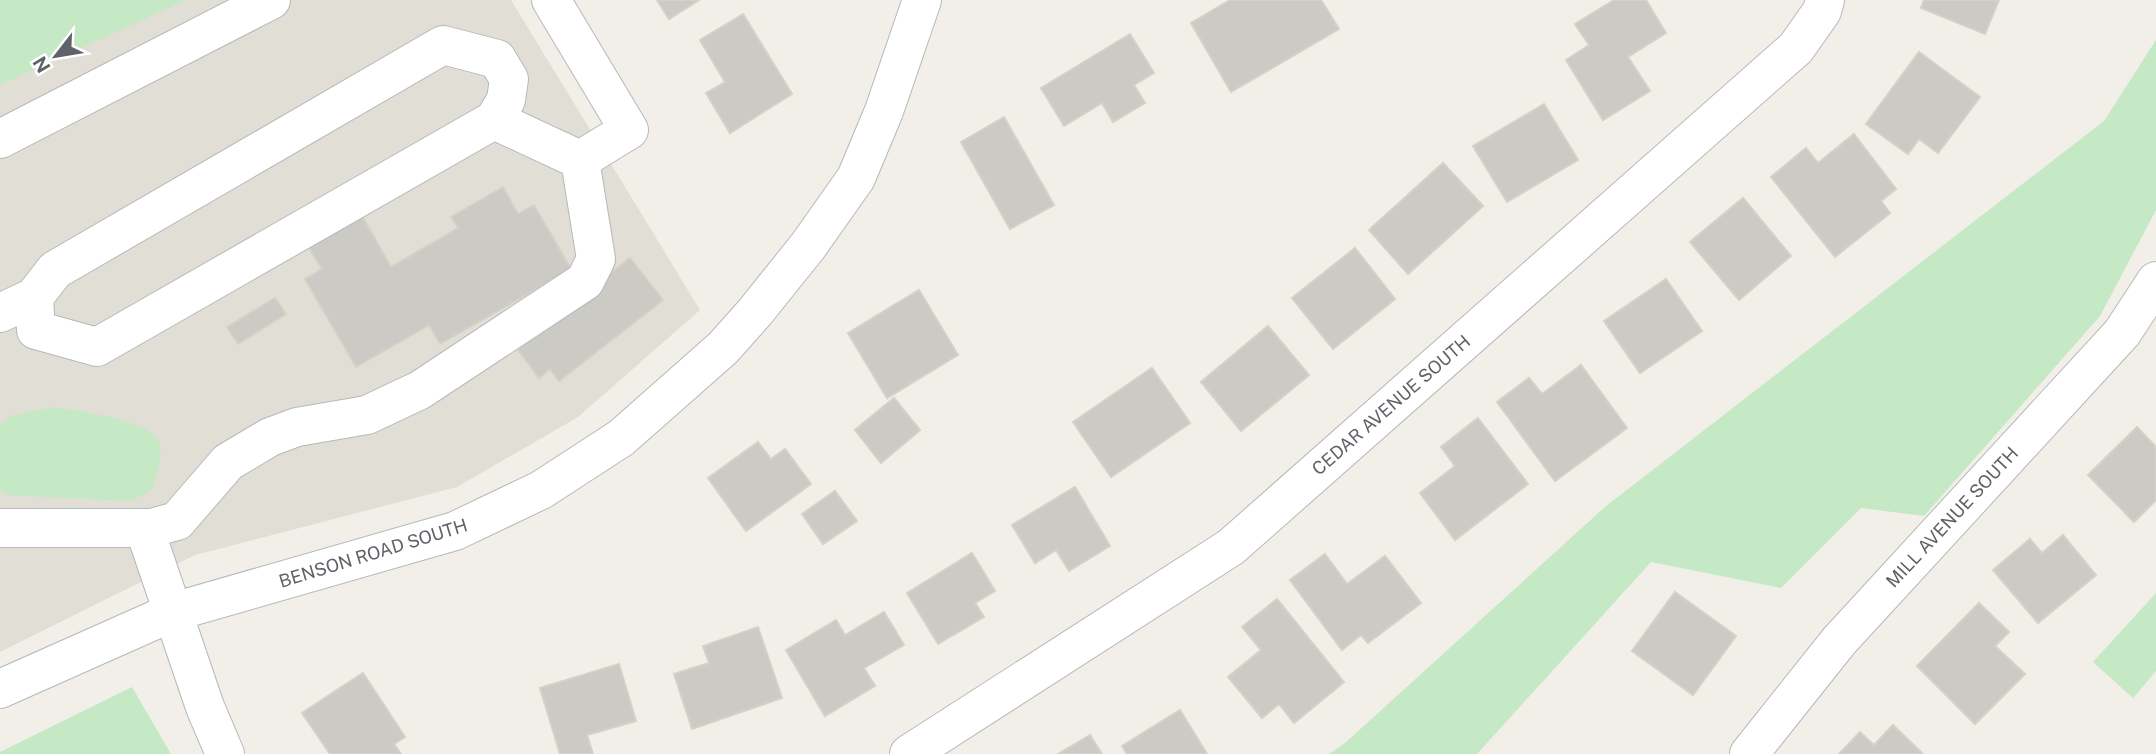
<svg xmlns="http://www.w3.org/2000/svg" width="2156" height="754" font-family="'Public Sans',sans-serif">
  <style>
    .education { fill: #e1ded6 }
    .green { fill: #c5e8c5 }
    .building { fill: #cccac5; stroke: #d6d1c6; stroke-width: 2 }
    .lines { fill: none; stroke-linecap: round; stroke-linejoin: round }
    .minor-casing { stroke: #b5b8bc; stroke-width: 40 }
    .minor { stroke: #fff; stroke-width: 38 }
    .labels { text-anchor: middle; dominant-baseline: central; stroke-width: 5; stroke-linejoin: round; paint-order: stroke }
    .street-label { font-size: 18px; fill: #5f6368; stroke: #fff }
  </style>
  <rect width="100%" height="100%" fill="#f1efe8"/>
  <polygon class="education" points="0,0 511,0 700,310 578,417 457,487 195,555 0,652"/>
  <g class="green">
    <polygon points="0,0 186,0 0,85"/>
    <polygon points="2156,40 2156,210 2100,316 1924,516 1861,508 1781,588 1651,562 1477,754 1329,754 1345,743 1606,506 2104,121"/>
    <path d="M 54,407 C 76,411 152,420 159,442 C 164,456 156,475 153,489 L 131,501 L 6,495 L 0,490 L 0,425 L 10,416 Z"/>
    <polygon points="2156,593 2156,671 2133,698 2093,662"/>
    <polygon points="132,687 171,754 0,754 0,752"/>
  </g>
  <g class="building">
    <polygon points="657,0 699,0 669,19"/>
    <polygon points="1230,0 1321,0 1339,29 1231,92 1191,23"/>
    <polygon points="1614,0 1646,0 1666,33 1628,57 1650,91 1603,120 1566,60 1589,45 1575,24"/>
    <polygon points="1924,0 1999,0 1985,34 1921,8"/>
    <polygon points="743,14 792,94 730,133 706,93 725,82 700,40"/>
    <polygon points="1130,34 1154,73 1134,85 1145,103 1113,122 1102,103 1064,126 1041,88"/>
    <polygon points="1919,52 1980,97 1938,153 1919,139 1908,154 1866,124"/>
    <polygon points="1544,104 1578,160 1507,202 1473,146"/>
    <polygon points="1004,117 1054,205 1010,229 961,142"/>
    <polygon points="1854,134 1896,189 1881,201 1890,213 1835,257 1771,177 1806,148 1818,163"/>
    <polygon points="1443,163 1483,206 1408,274 1369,230"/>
    <polygon points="503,187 518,214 534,205 571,269 440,344 429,325 356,367 305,279 322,269 306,243 360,212 391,267 458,228 451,217"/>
    <polygon points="1743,198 1791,256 1739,300 1690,242"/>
    <polygon points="1355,248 1395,299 1333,349 1292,298"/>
    <polygon points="630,258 663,300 559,381 550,369 539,378 516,347"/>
    <polygon points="1666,279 1702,331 1640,373 1604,321"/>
    <polygon points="919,290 958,355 887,398 848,333"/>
    <polygon points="275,298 286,314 238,344 227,327"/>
    <polygon points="1268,326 1309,375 1241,431 1201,382"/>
    <polygon points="1581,365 1627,428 1555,481 1497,402 1529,378 1542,394"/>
    <polygon points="1152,368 1190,423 1111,477 1073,422"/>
    <polygon points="894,398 920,430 881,463 855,430"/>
    <polygon points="1478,418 1528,484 1455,540 1420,493 1455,466 1441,447"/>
    <polygon points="2137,427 2156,447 2156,500 2134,522 2088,475"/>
    <polygon points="758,442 771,459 785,449 811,484 746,531 708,478"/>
    <polygon points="1075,487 1110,546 1069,571 1056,550 1035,563 1012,525"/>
    <polygon points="835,491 857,521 823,544 802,514"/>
    <polygon points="2063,535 2096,575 2038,623 1993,570 2030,539 2042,553"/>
    <polygon points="972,553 995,591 975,603 984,617 938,644 907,593"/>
    <polygon points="1325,554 1347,584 1385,556 1421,603 1368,643 1361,635 1342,650 1290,580"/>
    <polygon points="1675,592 1736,636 1693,695 1632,651"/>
    <polygon points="1277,599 1344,682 1294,723 1279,704 1262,718 1228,677 1261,650 1242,627"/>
    <polygon points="1979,603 2009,632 1995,646 2025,674 1975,724 1917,666"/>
    <polygon points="884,612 904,645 864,668 875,686 825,716 786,650 836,620 845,635"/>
    <polygon points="758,627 782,698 692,729 674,674 709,663 703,646"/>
    <polygon points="619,664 636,721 587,735 593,754 560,754 540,688"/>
    <polygon points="363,673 405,737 394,744 401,754 330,754 302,713"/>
    <polygon points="1180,710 1207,754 1127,754 1122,746"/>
    <polygon points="1893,725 1923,754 1839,754 1860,732 1874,745"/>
    <polygon points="1090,735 1102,754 1058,754"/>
  </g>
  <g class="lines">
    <g class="minor-casing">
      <g id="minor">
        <polyline points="551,0 629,130 580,160"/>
        <polygon points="443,45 497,59 509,79 506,100 494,120 97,347 36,330 34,297 55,270"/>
        <polyline points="494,120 580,160"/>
        <polyline points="0,139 271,0"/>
        <polyline points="0,313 34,297"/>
        <polyline points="0,528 151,528 177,521 228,462 270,437 297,427 367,415 420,390 585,281 596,259 580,160"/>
        <polyline points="151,528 149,542 205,707 225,754"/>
        <polyline points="0,689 173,612 455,531 541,490 621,438 723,348 755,312 808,246 856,178 884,111 922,0"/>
        <polyline points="909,754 1231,547 1796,48 1822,11 1825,0"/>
        <polyline points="1749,754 1839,641 2122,333 2156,281"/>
      </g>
    </g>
    <use href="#minor" class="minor"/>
  </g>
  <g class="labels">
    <g class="street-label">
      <text transform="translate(1391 405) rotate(-41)">CEDAR AVENUE SOUTH</text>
      <text transform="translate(1952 517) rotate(-47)">MILL AVENUE SOUTH</text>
      <text transform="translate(373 553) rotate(-17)">BENSON ROAD SOUTH</text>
    </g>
  </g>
  <g transform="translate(56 56) rotate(239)" stroke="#ffffff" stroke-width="5" paint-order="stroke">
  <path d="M0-5L12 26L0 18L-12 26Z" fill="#5f6368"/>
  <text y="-10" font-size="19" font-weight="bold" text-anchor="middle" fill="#5f6368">N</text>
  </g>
</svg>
